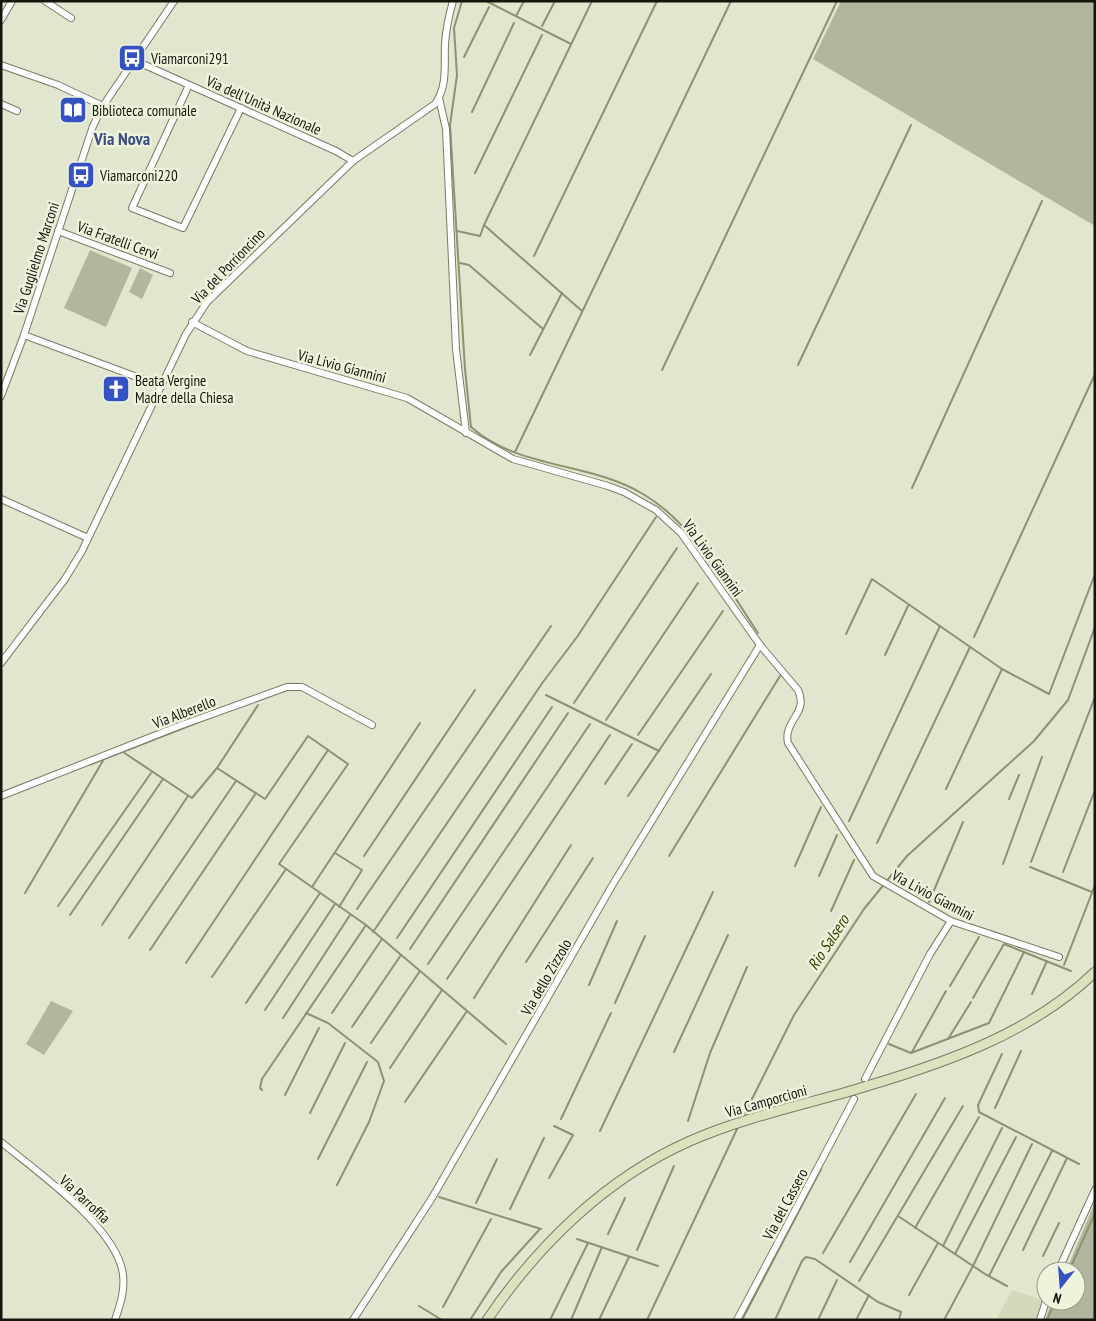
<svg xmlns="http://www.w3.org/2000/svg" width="1096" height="1321" font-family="'PT Sans Narrow',sans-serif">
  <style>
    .built { fill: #d3dabc }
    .green { fill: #b1b69d }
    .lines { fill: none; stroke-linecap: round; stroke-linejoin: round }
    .stream { stroke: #8c9371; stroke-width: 2 }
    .minor-casing { stroke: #777c67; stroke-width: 8 }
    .secondary-casing { stroke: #777c67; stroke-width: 11 }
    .minor { stroke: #fff; stroke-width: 6 }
    .secondary { stroke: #dce2bd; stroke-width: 9 }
    .secondary-bridge-casing { stroke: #777c67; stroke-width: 11; stroke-linecap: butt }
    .secondary-bridge { stroke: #dce2bd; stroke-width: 9 }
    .labels { text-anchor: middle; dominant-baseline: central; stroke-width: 5; stroke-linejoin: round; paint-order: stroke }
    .poi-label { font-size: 15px; fill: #14160e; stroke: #eef4dc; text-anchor: start }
    .street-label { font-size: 15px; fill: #14160e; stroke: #eef4dc }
    .water-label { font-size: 16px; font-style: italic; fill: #353d00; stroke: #eef4dc }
    .quarter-label { font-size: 18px; font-weight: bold; fill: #394d87; stroke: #eef4dc }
  </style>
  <rect width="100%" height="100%" fill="#e1e6cf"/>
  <polygon class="built" points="1012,1290 1053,1303 1045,1320 996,1320"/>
  <g class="green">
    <polygon points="841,1 1095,1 1095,226 813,59"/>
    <polygon points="90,250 132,268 106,327 64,308"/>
    <polygon points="140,268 153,275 142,299 129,292"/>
    <polygon points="51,1001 73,1011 44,1055 26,1044"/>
    <polygon points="1095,1202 1095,1320 1045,1320 1053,1301 1076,1301 1076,1271 1066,1271"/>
  </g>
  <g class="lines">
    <g class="stream">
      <path d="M 462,1 L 454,28 L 457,75 L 450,125 L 465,369 L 471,427 C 518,469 590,462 643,494 C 694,524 726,585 758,633"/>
      <polyline points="486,1 571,44"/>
      <polyline points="516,16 524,1"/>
      <polyline points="542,26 555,1"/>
      <polyline points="464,57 489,7"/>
      <polyline points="472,112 514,23"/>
      <polyline points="475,173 542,35"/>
      <polyline points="484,225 582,311"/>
      <polyline points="457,231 480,236 484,225 592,1"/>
      <polyline points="534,256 657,1"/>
      <polyline points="460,263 469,265 543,329"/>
      <polyline points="530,355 562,293"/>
      <polyline points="798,365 911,125"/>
      <polyline points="662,370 837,1"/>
      <polyline points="515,452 731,1"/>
      <polyline points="912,488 1042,201"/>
      <polyline points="846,634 872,579 1002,669 1049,694 1095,574"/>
      <polyline points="974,637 1095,374"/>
      <polyline points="885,655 908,606"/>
      <polyline points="546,695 659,751"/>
      <polyline points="574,703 677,548"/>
      <polyline points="606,720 698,583"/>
      <polyline points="638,735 723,611"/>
      <polyline points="123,752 192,798 217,768 258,705"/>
      <polyline points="89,765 217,715"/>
      <polyline points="217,768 265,799 308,736 348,764 279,864 366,925 506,1044"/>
      <polyline points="605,784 632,744"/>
      <polyline points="946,789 1002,669"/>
      <polyline points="628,796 711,674"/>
      <polyline points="1009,799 1019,775"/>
      <polyline points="849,821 940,626"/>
      <polyline points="877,843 970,647"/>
      <polyline points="335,853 362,870 339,907"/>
      <polyline points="364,856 475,690"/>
      <polyline points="669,856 780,676"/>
      <polyline points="1031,862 1095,697"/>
      <polyline points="1003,864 1042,757"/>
      <polyline points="795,866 821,807"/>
      <polyline points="1030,867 1092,892"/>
      <polyline points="1063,872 1095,790"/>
      <polyline points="819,876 837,835"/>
      <polyline points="312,887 420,723"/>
      <polyline points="25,893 104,759"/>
      <polyline points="929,902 963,822"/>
      <polyline points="58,906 151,773"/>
      <polyline points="357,909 551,626"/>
      <polyline points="831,911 854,860"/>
      <polyline points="70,915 163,779"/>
      <polyline points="102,925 188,796"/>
      <polyline points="373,932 543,682 577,637 656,517"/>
      <polyline points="129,938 236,781"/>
      <polyline points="397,938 552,707"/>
      <polyline points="410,949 568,713"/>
      <polyline points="150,950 256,793"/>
      <polyline points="526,962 593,858"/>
      <polyline points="186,963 328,750"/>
      <polyline points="428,964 590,724"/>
      <polyline points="1064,965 1095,885"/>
      <polyline points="212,977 286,869"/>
      <polyline points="447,979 610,735"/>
      <polyline points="589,985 617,921"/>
      <polyline points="950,986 979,937"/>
      <polyline points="1032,994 1047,961"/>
      <polyline points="474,998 571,845"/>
      <polyline points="973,998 1004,944 1071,971"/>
      <polyline points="246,1003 320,893"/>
      <polyline points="615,1003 645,936"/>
      <polyline points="265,1010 335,904"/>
      <polyline points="306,1013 328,1023 378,1062 384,1081 369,1122 337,1185"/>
      <polyline points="332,1013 382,939"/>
      <polyline points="283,1018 350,915"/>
      <polyline points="352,1027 401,955"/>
      <polyline points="948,1039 971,1002"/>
      <polyline points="371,1043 420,971"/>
      <polyline points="889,1044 911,1053 989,1023 1024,952"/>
      <polyline points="674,1052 728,935"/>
      <polyline points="912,1052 946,991"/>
      <polyline points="1002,1054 978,1105 979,1112 1079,1164"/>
      <polyline points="390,1068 442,990"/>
      <polyline points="262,1090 260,1088 262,1079 366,925"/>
      <polyline points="285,1095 319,1028"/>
      <polyline points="405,1102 467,1011"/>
      <polyline points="995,1108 1021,1051"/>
      <polyline points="310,1113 345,1043"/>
      <polyline points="561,1119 611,1013"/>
      <polyline points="742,1119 794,1015 864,909 907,856 1034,741 1068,700 1095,627"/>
      <polyline points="688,1121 710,1053 747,967"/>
      <polyline points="600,1131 713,892"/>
      <polyline points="318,1159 367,1062"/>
      <polyline points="549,1178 573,1135 554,1126"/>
      <polyline points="439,1197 541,1229"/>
      <polyline points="476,1203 497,1159"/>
      <polyline points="510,1209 544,1138"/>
      <polyline points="898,1216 985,1274 1007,1286"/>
      <polyline points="915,1228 979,1117"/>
      <polyline points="608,1234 625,1198"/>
      <polyline points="577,1239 658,1266"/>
      <polyline points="943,1246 1002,1128"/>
      <polyline points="637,1250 674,1166"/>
      <polyline points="1023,1250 1067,1158"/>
      <polyline points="823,1253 916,1094"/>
      <polyline points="955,1254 1016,1137"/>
      <polyline points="1043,1256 1059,1223"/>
      <polyline points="850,1262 945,1098"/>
      <polyline points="1069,1271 1095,1213"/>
      <polyline points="989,1276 1052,1151"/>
      <polyline points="859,1281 963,1106"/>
      <polyline points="909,1295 938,1243"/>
      <polyline points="419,1306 442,1320"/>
      <polyline points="443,1307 491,1219"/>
      <polyline points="470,1320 501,1272 539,1230"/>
      <polyline points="550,1320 588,1243"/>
      <polyline points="571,1320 602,1247"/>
      <polyline points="599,1320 629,1257"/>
      <polyline points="647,1320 738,1127"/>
      <polyline points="742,1320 821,1169"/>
      <polyline points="775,1320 802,1261 806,1257 815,1259 878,1302 901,1312 899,1320"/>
      <polyline points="818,1320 837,1280"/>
      <polyline points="856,1320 869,1295"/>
      <polyline points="944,1320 973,1266 1032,1144"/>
      <polyline points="1047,1320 1055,1301"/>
    </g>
    <g class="minor-casing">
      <g id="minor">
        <polyline points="45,1 71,18"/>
        <polyline points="1,20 12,1"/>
        <polyline points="136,61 336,151 353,161"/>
        <polyline points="1,65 58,85 103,106"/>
        <polyline points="189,85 132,208 183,228 241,108"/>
        <polyline points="439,98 446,129 456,349 466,433"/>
        <polyline points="1,104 17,111"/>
        <polyline points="58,231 170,273"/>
        <path d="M 192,322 L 247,351 L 407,398 L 513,459 L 608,486 L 624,492 L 656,510 L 681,533 L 760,645 L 798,690 C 809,714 783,720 788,743 L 873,876 L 951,921 L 1059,957"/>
        <polyline points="24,335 161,386"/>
        <polyline points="1,396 24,335 93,126 103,106 174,1"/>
        <polyline points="1,499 88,538"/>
        <path d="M 1,663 L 65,579 L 82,551 L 186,334 L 207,302 L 353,161 L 435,104 C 448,86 444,64 445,44 C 446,29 449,15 453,1"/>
        <polyline points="1,796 179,726 287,687 302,687 372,725"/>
        <polyline points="865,1079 930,954 951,921"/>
        <path d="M 1,1142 C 36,1171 118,1228 123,1275 C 125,1291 120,1305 115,1320"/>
        <polyline points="1058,1271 1095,1190"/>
        <polyline points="353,1320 432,1198 613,884 760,645"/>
        <polyline points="737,1320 854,1099"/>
        <polyline points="1040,1320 1046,1301"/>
      </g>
    </g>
    <g class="secondary-casing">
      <g id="secondary">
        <path d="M 867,1086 C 948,1062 1033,1032 1095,972"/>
        <path d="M 487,1320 C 538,1245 606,1178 690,1141 C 740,1119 794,1107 847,1092"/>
      </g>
    </g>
    <use href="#minor" class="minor"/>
    <use href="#secondary" class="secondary"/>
    <g class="secondary-bridge-casing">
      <polyline id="secondary-bridge" points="847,1092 867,1086"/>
    </g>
    <use href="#secondary-bridge" class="secondary-bridge"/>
  </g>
  <defs>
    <g id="bus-square" transform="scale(1.4375)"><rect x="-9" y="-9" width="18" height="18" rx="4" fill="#3552c4" stroke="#eef4dc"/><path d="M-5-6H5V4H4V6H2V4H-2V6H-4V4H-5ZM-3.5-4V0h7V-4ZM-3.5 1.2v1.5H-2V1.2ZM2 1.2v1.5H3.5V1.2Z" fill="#fff"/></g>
    <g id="library-square" transform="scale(1.4375)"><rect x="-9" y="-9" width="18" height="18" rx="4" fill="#3552c4" stroke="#eef4dc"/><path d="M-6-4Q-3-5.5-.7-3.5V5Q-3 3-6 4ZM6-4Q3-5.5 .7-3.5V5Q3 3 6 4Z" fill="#fff"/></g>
    <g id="church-square" transform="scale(1.4375)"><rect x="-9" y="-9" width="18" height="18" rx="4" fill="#3552c4" stroke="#eef4dc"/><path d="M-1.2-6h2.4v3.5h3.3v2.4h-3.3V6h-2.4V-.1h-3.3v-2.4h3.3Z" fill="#fff"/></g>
  </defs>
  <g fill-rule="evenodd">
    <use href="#bus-square" x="132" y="58"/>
    <use href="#library-square" x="73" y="110"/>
    <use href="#bus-square" x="81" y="175"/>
    <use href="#church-square" x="116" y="389"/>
  </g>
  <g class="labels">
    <g class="poi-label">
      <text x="151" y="58">Viamarconi291</text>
      <text x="92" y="110">Biblioteca comunale</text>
      <text x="100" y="175">Viamarconi220</text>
      <text x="135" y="380">Beata Vergine<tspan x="135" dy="17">Madre della Chiesa</tspan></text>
    </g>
    <g class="street-label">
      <text transform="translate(264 105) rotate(24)">Via dell'Unità Nazionale</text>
      <text transform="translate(118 240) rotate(20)">Via Fratelli Cervi</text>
      <text transform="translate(36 258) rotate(-72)">Via Guglielmo Marconi</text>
      <text transform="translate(228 266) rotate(-46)">Via del Porrioncino</text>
      <text transform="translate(342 366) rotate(15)">Via Livio Giannini</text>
      <text transform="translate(713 558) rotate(54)">Via Livio Giannini</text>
      <text transform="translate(184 712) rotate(-21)">Via Alberello</text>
      <text transform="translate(933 895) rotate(28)">Via Livio Giannini</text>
      <text transform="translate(546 977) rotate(-60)">Via dello Zizzolo</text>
      <text transform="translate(766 1101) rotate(-16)">Via Camporcioni</text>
      <text transform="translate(85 1199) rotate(43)">Via Parroffia</text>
      <text transform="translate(785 1204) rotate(-62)">Via del Cassero</text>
    </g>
    <g class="water-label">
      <text transform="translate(828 942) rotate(-57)">Rio Salsero</text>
    </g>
    <g class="quarter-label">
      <text x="122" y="138">Via Nova</text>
    </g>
  </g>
  <rect width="1096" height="1321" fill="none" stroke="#14160e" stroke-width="5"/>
  <g transform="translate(1061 1286) rotate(197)"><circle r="24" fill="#eef4dc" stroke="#979b8a"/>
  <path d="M0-4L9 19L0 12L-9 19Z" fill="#3552c4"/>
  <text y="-8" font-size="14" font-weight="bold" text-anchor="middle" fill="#14160e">N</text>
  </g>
</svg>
